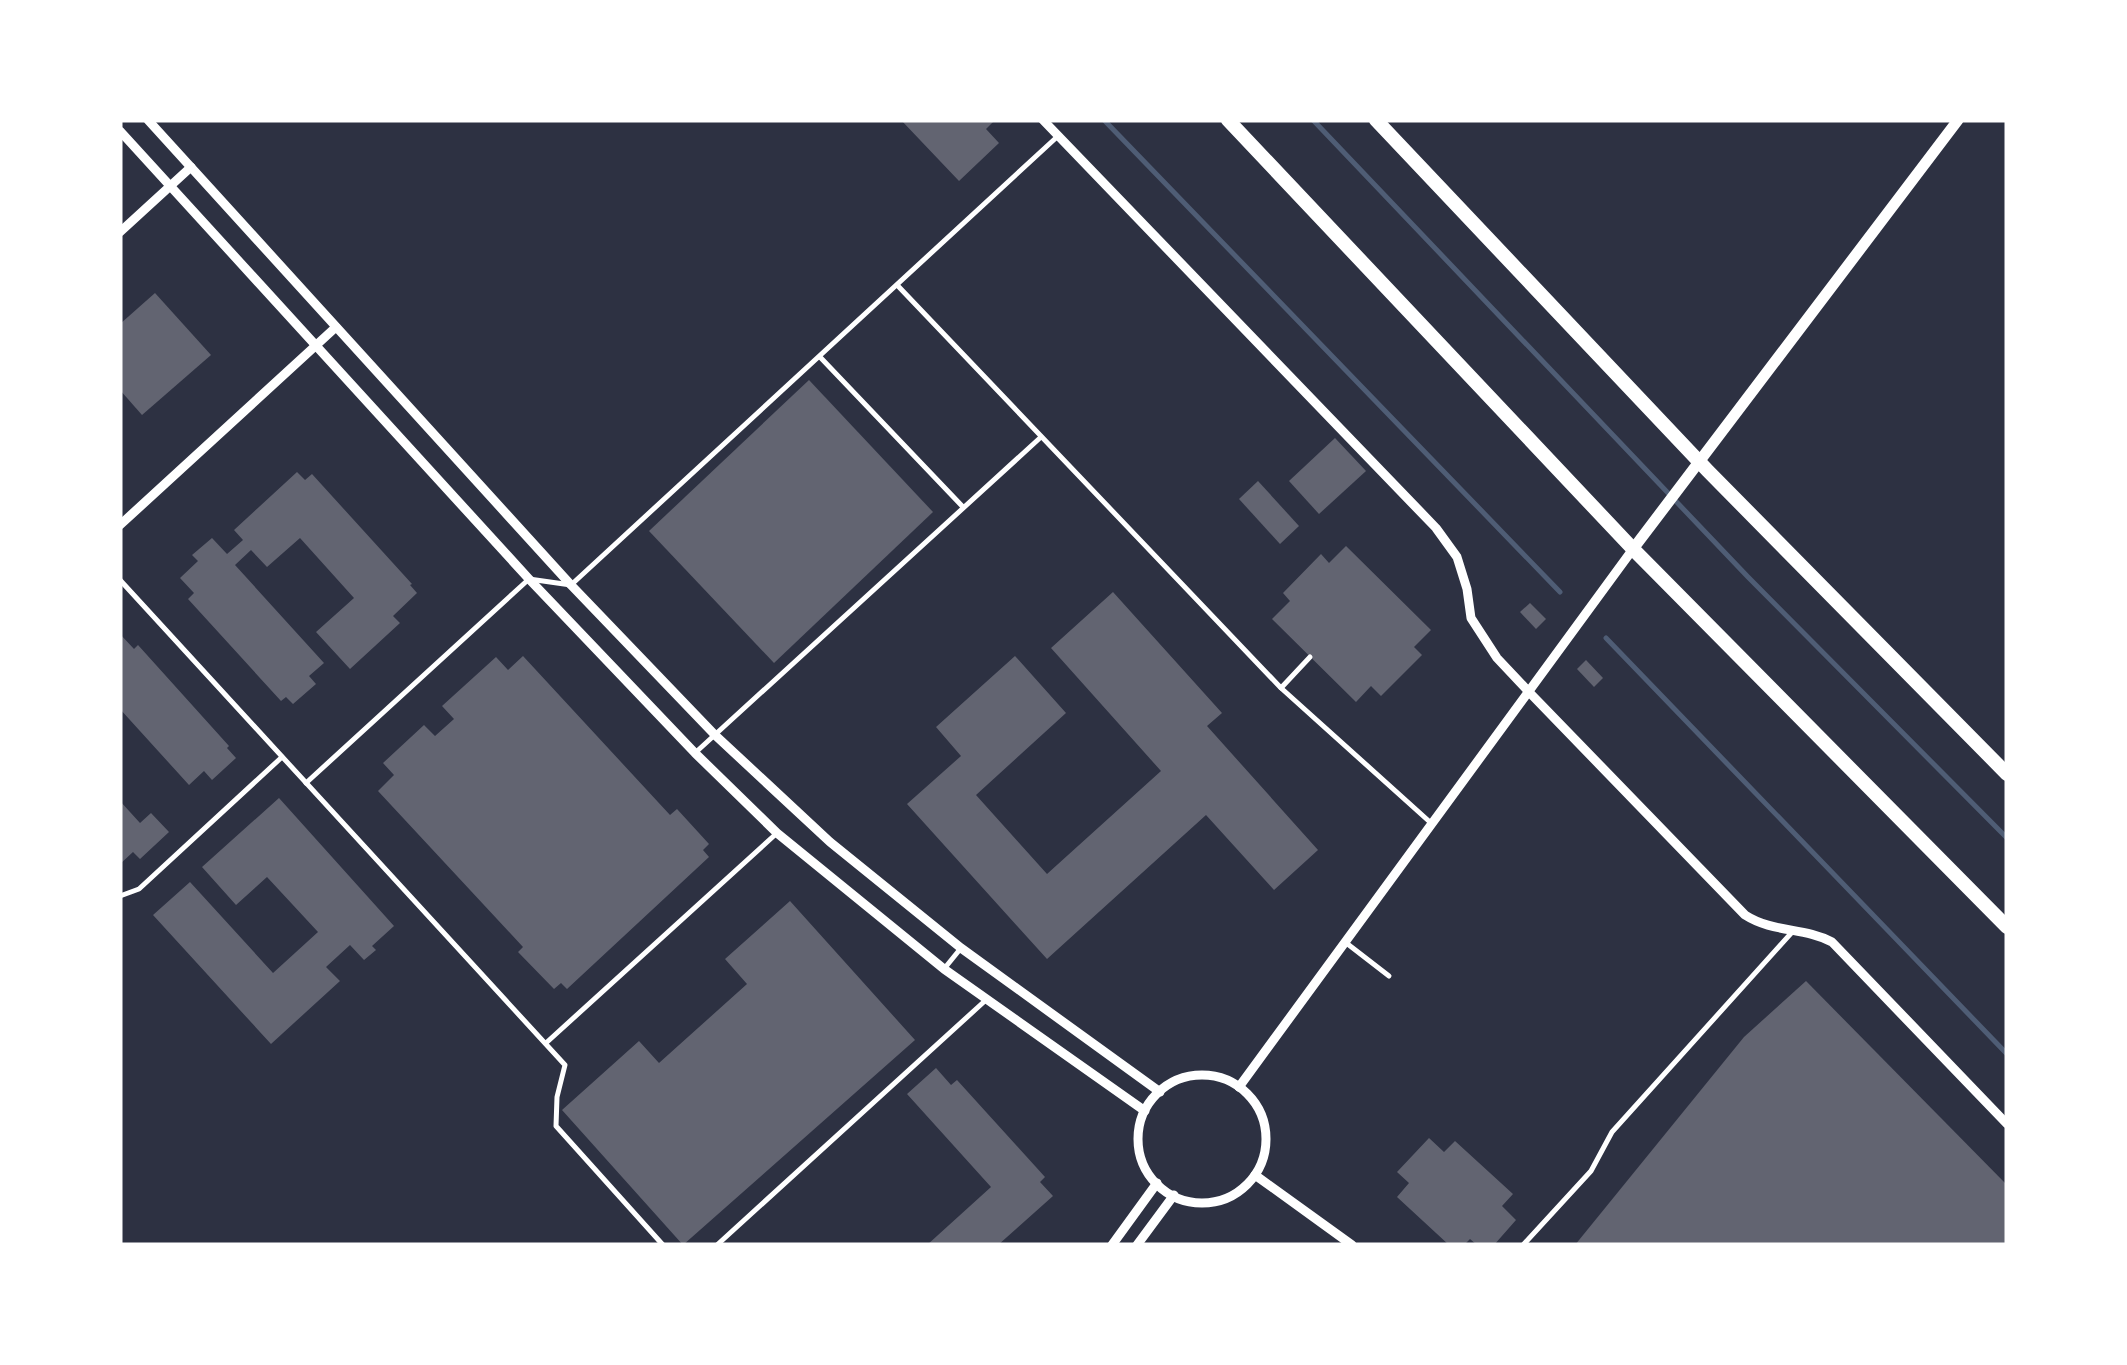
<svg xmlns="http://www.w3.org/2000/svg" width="2127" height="1365" font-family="Arial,sans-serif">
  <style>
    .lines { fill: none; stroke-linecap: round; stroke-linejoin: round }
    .stream { stroke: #4f5d75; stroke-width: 5 }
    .building { fill: #626471 }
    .service { stroke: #fff; stroke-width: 5 }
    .minor { stroke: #fff; stroke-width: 9 }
    .tertiary { stroke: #fff; stroke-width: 11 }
    .primary { stroke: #fff; stroke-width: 14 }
  </style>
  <rect width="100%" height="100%" fill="#2d3142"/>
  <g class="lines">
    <g class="stream">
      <polyline points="1104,120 1560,592"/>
      <polyline points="1313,120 1748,577 2007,838"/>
      <polyline points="1606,638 2007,1054"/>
    </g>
  </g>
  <g class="building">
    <polygon points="901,120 995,120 986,129 999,143 959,181"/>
    <polygon points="155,293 211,355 142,415 120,390 120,324"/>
    <polygon points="809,380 933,512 774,663 649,531"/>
    <polygon points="1335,438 1366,471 1319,514 1289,481"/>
    <polygon points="297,472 305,480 312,474 412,584 410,585 417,593 393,616 400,623 350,669 316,632 354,598 300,538 267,567 251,550 235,565 324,663 309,676 316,684 293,704 286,697 281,701 188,599 194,593 180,578 198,561 192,555 212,538 227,554 243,540 234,530"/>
    <polygon points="1258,481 1299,526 1280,544 1239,499"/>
    <polygon points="1346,546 1431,630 1414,647 1422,655 1381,696 1371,686 1356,702 1272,619 1290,601 1283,593 1321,554 1329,563"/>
    <polygon points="1113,592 1222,713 1207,726 1318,850 1274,890 1206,815 1047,959 907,804 961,756 936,727 1015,656 1066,713 976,795 1047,874 1161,771 1051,648"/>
    <polygon points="1530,603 1546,619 1536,629 1520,612"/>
    <polygon points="120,634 134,649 138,645 229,746 227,748 236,758 212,780 204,771 189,785 120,709"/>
    <polygon points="523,656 670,815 677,809 709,844 703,850 709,857 567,989 561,983 554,989 518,952 523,947 378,791 394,775 383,763 424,725 435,736 454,719 442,706 496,657 508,670"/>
    <polygon points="1586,660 1603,678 1594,687 1577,669"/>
    <polygon points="279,798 394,926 372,946 376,950 364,960 350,945 326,967 340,981 271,1044 153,915 190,882 273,973 318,932 267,877 236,905 202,867"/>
    <polygon points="120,801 140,823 151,813 169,832 140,859 133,852 120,864"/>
    <polygon points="790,901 915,1040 683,1245 562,1110 639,1041 659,1063 747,984 725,959"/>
    <polygon points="1806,981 2007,1185 2007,1245 1575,1245 1744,1037"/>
    <polygon points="936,1068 951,1085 957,1080 1045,1177 1040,1182 1053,1196 998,1245 927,1245 991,1187 907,1094"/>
    <polygon points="1429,1138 1444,1152 1455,1141 1513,1194 1502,1206 1516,1220 1494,1245 1477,1245 1470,1239 1464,1245 1449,1245 1397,1197 1409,1183 1397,1172"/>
  </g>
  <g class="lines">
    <g class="service">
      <polyline points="898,286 1281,688 1431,823"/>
      <polyline points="820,357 963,507"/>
      <polyline points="120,580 565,1065 557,1097 556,1126 663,1245"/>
      <polyline points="1281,688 1310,657"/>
      <polyline points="695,753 1041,437"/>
      <polyline points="306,783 529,579 571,585 1058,136"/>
      <polyline points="120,896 139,889 282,757"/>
      <polyline points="1345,942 1389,976"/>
      <polyline points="944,969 961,948"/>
      <polyline points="546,1043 777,833"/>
      <polyline points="717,1245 987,999"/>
      <polyline points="1523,1245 1591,1171 1612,1132 1794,930"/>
    </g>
    <g class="minor">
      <polyline points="148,120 571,585 715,735 830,842 961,948 1160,1092"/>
      <path d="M 1043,120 L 1436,528 L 1457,557 L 1467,589 L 1471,618 L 1497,658 L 1529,692 L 1745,915 C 1773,933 1804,927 1832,942 L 2007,1124"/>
      <polyline points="120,131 529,579 695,753 777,833 944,969 1145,1111"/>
      <polyline points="120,232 191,167"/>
      <polyline points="120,525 336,327"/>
      <circle cx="1202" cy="1139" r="64"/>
      <polyline points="1239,1087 1633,549"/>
      <polyline points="1255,1175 1352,1245"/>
      <polyline points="1112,1245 1157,1183"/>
      <polyline points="1137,1245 1174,1195"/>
    </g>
    <polyline class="tertiary" points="1633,549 1958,120"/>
    <g class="primary">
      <polyline points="1228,120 1633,549 2007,927"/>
      <polyline points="1376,120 1708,471 2007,774"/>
    </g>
  </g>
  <rect width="2127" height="1365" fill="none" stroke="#ffffff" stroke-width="245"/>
</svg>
